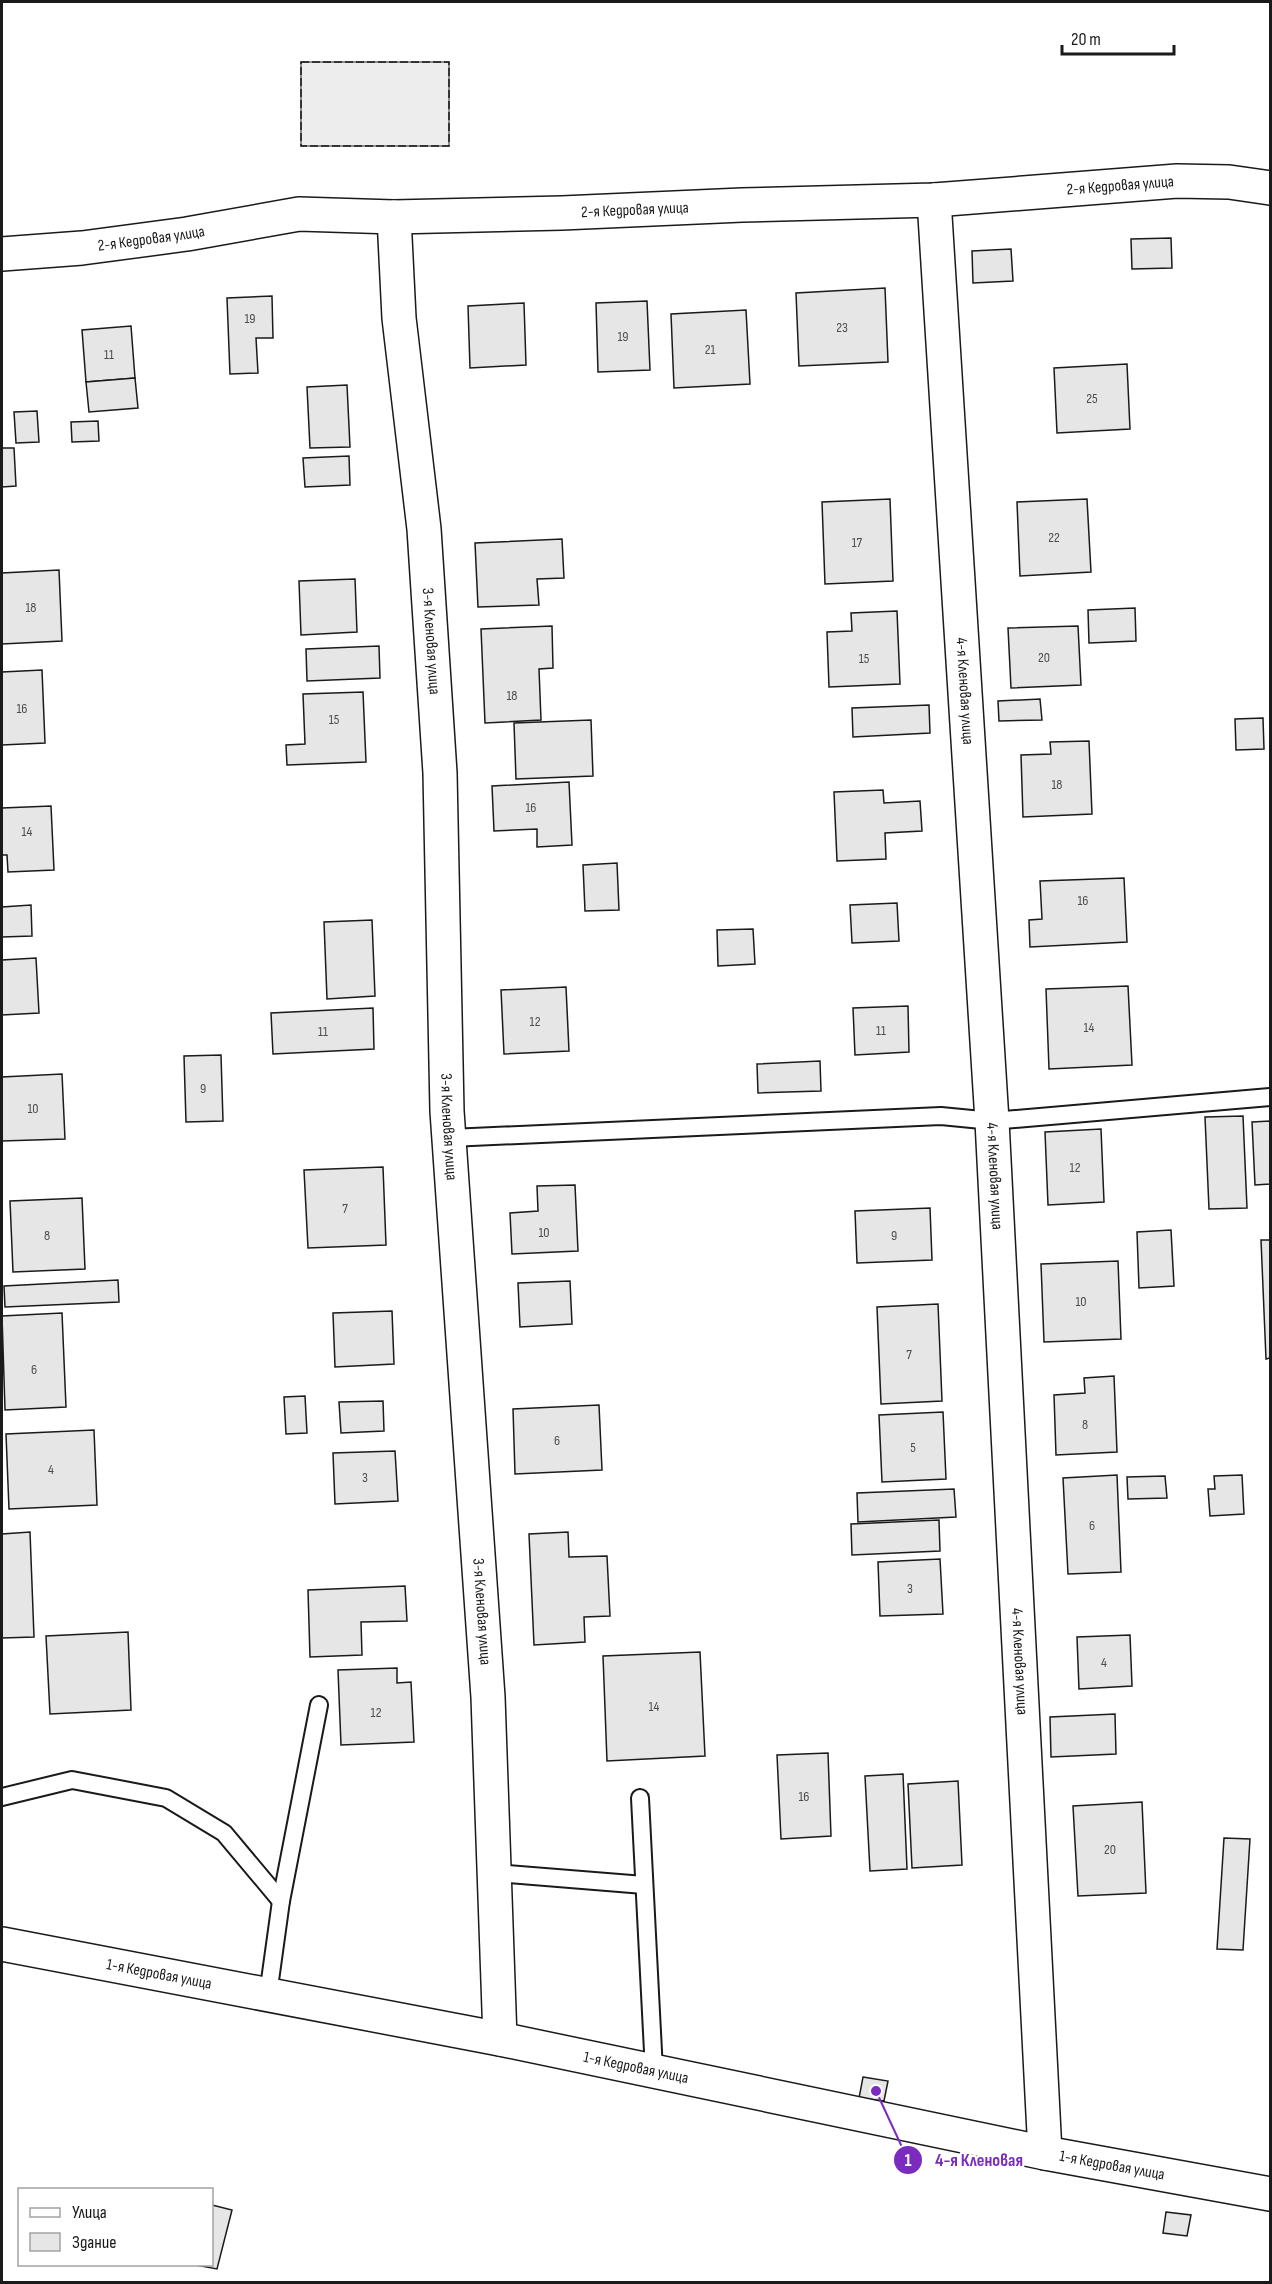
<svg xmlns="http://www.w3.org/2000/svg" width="1272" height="2284" font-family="'Sofia Sans Condensed',sans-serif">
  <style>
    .built { fill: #ededed; stroke: #6a6a6a; stroke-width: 1.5 }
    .building { fill: #e6e6e6; stroke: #1a1a1a; stroke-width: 1.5 }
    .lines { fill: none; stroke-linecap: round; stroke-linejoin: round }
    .lane-casing { stroke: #1a1a1a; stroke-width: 20 }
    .street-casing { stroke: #1a1a1a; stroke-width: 36 }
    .lane { stroke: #fff; stroke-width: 16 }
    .street { stroke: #fff; stroke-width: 33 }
    .fence { stroke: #1a1a1a; stroke-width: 1.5; stroke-dasharray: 8 3; stroke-linecap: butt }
    .labels { text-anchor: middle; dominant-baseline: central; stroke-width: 4.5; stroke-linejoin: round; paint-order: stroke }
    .number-label { font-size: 14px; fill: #4d4d4d }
    .street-label { font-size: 16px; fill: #1a1a1a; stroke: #fff }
    .leader { fill: none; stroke: #7b2cbf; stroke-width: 2 }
    .callout-dot { fill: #7b2cbf; stroke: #fff; stroke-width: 2 }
    .mark-label { font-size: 18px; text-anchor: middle; font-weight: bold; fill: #fff }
    .callout-label { font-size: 18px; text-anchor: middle; font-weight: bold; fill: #7b2cbf; stroke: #fff; stroke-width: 4.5; stroke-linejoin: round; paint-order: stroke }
  </style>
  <rect width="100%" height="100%" fill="#fff"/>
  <rect class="built" x="301" y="62" width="148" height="84"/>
  <g class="building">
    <polygon points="1171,238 1172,268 1132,269 1131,239"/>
    <polygon points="1011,249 1013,281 973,283 972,251"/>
    <polygon points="885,288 888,362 799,366 796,293"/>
    <polygon points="272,296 273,338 256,338 258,373 230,374 227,298"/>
    <polygon points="647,301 650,370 598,372 596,303"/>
    <polygon points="524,303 526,365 470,368 468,306"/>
    <polygon points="746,310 750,384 674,388 671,314"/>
    <polygon points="131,326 135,378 86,382 82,330"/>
    <polygon points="1127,364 1130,429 1057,433 1054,368"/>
    <polygon points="135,378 138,408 89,412 86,382"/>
    <polygon points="347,385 350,447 310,448 307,387"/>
    <polygon points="37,411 39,442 16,443 14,412"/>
    <polygon points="98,421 99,441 72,442 71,422"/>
    <polygon points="2,448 14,448 16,486 2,487"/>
    <polygon points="349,456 350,485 305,487 303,458"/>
    <polygon points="890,499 893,581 825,584 822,502"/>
    <polygon points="1087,499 1091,572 1020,576 1017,502"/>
    <polygon points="562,539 564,578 537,579 539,605 478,607 475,543"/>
    <polygon points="59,570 62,641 2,644 2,573"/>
    <polygon points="355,579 357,632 301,635 299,581"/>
    <polygon points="1135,608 1136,641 1089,643 1088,610"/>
    <polygon points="897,611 900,684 829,687 827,632 852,631 851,613"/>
    <polygon points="552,626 553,668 539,669 541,720 485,723 481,629"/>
    <polygon points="1078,626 1081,685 1011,688 1008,628"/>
    <polygon points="379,646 380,678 307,681 306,649"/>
    <polygon points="42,670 45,743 2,745 2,672"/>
    <polygon points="363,692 366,762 287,765 286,745 305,744 303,694"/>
    <polygon points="1040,699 1042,720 999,721 998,701"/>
    <polygon points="929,705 930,733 853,737 852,708"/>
    <polygon points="1263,718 1264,749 1236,750 1235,719"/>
    <polygon points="591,720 593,776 516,779 514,723"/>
    <polygon points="1089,741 1092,814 1023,817 1021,755 1051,754 1050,742"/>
    <polygon points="569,782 572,845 537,847 537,829 494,831 492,786"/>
    <polygon points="883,790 884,803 920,801 922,831 885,833 886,859 837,861 834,792"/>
    <polygon points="51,806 54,870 8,872 7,855 2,855 2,808"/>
    <polygon points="617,863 619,910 585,911 583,865"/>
    <polygon points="1124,878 1127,942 1030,947 1029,920 1042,919 1040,881"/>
    <polygon points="897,903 899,941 852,943 850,905"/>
    <polygon points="31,905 32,936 2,937 2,907"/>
    <polygon points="372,920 375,996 327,999 324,922"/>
    <polygon points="753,929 755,964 718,966 717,930"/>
    <polygon points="36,958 39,1013 2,1015 2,960"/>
    <polygon points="1128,986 1132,1065 1049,1069 1046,989"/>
    <polygon points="566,987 569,1051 504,1054 501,990"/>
    <polygon points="908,1006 909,1052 855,1055 853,1008"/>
    <polygon points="373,1008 374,1049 273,1054 271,1013"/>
    <polygon points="221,1055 223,1121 186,1122 184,1056"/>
    <polygon points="820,1061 821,1091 758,1093 757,1064"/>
    <polygon points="62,1074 65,1139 2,1141 2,1077"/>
    <polygon points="1243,1116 1247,1208 1209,1209 1205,1117"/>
    <polygon points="1270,1121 1270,1184 1255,1185 1252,1122"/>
    <polygon points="1101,1129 1104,1202 1048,1205 1045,1132"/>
    <polygon points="383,1167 386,1245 308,1248 304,1170"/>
    <polygon points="575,1185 578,1251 512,1254 510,1213 538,1211 537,1186"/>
    <polygon points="82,1198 85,1269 13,1272 10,1201"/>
    <polygon points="930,1208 932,1260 857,1263 855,1211"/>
    <polygon points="1171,1230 1174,1286 1139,1288 1137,1232"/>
    <polygon points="1261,1240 1270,1240 1270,1358 1266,1359"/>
    <polygon points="1118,1261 1121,1339 1044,1342 1041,1264"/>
    <polygon points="118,1280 119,1302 5,1307 4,1286"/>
    <polygon points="570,1281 572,1324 520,1327 518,1283"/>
    <polygon points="938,1304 942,1401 881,1404 877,1307"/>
    <polygon points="392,1311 394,1364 335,1367 333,1313"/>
    <polygon points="62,1313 66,1407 5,1410 2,1316"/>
    <polygon points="1114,1376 1117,1452 1056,1455 1054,1395 1085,1393 1084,1378"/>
    <polygon points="305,1396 307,1433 286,1434 284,1397"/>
    <polygon points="383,1401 384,1431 341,1433 339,1402"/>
    <polygon points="599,1405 602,1470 515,1474 513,1409"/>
    <polygon points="943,1412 946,1479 882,1482 879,1415"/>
    <polygon points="94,1430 97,1505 9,1509 6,1434"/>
    <polygon points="395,1451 398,1501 335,1504 333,1453"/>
    <polygon points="1117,1475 1121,1572 1068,1574 1063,1478"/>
    <polygon points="1242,1475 1244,1514 1210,1516 1208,1489 1215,1489 1214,1476"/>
    <polygon points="1165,1476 1167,1498 1128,1499 1127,1477"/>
    <polygon points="954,1489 956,1517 858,1522 857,1493"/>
    <polygon points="939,1520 940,1551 852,1555 851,1524"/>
    <polygon points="30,1532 34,1637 2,1638 2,1534"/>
    <polygon points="568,1532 569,1557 607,1556 610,1616 584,1617 585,1642 534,1645 529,1534"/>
    <polygon points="940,1559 943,1614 880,1616 878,1562"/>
    <polygon points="405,1586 407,1621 361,1622 362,1655 310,1657 308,1590"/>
    <polygon points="128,1632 131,1710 50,1714 46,1636"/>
    <polygon points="1130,1635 1132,1686 1079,1689 1077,1637"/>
    <polygon points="700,1652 705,1756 607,1761 603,1656"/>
    <polygon points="397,1668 397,1683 411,1682 414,1742 341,1745 338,1670"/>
    <polygon points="1115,1714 1116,1754 1051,1757 1050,1717"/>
    <polygon points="828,1753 831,1836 781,1839 777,1755"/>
    <polygon points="903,1774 907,1869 870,1871 865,1776"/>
    <polygon points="958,1781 962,1865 912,1868 908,1784"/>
    <polygon points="1142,1802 1146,1893 1078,1896 1073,1806"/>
    <polygon points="1224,1838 1250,1839 1243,1950 1217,1949"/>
    <polygon points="863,2077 888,2081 884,2101 859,2098"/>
    <polygon points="212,2205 232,2210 217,2269 190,2264 212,2264"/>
    <polygon points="1166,2212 1191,2215 1187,2236 1163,2233"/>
  </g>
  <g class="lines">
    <g class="lane-casing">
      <g id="lane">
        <polyline points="450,1138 941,1116 992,1121 1270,1097"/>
        <polyline points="2,1797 72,1780 166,1798 224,1833 281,1901"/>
        <polyline points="640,1798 654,2071"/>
        <polyline points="495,1873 644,1885"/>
        <polyline points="268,1995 281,1901 319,1705"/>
      </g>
    </g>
    <g class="street-casing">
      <g id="street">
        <path id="s1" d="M 934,200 L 992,1121 L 1045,2153"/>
        <path id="s2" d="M 394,217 L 399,318 L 424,529 L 440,773 L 447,1111 L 488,1697 L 500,2039"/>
        <path id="s3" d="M 2,254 L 82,248 L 187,234 L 299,214 L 394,217 L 562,213 L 742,205 L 934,200 L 1177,181 L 1229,182 L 1270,188"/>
        <path id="s4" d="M 2,1944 L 500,2039 L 1045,2153 L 1270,2194"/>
      </g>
    </g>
    <use href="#lane" class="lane"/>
    <use href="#street" class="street"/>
    <rect class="fence" x="301" y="62" width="148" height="84"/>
  </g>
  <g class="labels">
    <g class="number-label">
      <text x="250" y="318">19</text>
      <text x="842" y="327">23</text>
      <text x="623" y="336">19</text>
      <text x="710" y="349">21</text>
      <text x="109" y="354">11</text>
      <text x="1092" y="398">25</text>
      <text x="1054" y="537">22</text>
      <text x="857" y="542">17</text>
      <text x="31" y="607">18</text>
      <text x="1044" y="657">20</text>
      <text x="864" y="658">15</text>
      <text x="512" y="695">18</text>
      <text x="22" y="708">16</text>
      <text x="334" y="719">15</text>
      <text x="1057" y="784">18</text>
      <text x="531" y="807">16</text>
      <text x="27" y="831">14</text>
      <text x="1083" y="900">16</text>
      <text x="535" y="1021">12</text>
      <text x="1089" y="1027">14</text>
      <text x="881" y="1030">11</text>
      <text x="323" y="1031">11</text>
      <text x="203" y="1088">9</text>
      <text x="33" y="1108">10</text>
      <text x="1075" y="1167">12</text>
      <text x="345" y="1208">7</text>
      <text x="544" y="1232">10</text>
      <text x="47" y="1235">8</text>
      <text x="894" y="1235">9</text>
      <text x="1081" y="1301">10</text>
      <text x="909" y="1354">7</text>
      <text x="34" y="1369">6</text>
      <text x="1085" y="1424">8</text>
      <text x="557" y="1440">6</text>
      <text x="913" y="1447">5</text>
      <text x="51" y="1469">4</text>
      <text x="365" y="1477">3</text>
      <text x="1092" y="1525">6</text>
      <text x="910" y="1588">3</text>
      <text x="1104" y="1662">4</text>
      <text x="654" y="1706">14</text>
      <text x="376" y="1712">12</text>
      <text x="804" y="1796">16</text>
      <text x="1110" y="1849">20</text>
    </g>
    <g class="street-label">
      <text stroke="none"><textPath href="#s3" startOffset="1122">2-я Кедровая улица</textPath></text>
      <text stroke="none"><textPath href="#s3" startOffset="636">2-я Кедровая улица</textPath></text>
      <text stroke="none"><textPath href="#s3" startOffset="150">2-я Кедровая улица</textPath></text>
      <text stroke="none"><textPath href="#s2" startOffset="426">3-я Кленовая улица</textPath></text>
      <text stroke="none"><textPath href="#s1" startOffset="492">4-я Кленовая улица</textPath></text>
      <text stroke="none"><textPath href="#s2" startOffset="912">3-я Кленовая улица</textPath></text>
      <text stroke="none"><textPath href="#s1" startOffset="978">4-я Кленовая улица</textPath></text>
      <text stroke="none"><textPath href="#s2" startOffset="1398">3-я Кленовая улица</textPath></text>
      <text stroke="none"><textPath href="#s1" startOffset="1464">4-я Кленовая улица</textPath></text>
      <text stroke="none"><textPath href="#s4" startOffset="160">1-я Кедровая улица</textPath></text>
      <text stroke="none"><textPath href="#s4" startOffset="646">1-я Кедровая улица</textPath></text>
      <text stroke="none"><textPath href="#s4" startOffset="1132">1-я Кедровая улица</textPath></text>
    </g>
  </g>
  <path class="leader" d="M876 2091L908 2160"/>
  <g class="callout-dot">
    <circle cx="876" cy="2091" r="6"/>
    <circle cx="908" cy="2160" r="15"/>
  </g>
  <g class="mark-label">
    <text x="908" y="2166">1</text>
  </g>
  <g class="callout-label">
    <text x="979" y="2166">4-я Кленовая</text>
  </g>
  <rect width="1272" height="2284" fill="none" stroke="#1a1a1a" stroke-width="6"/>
  <rect x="18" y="2188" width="195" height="78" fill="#ffffff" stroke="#a3a3a3" stroke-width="1.5"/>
  <rect x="30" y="2208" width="30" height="9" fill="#ffffff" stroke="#a3a3a3" stroke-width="1.5"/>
  <text x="72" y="2218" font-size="18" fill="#1a1a1a">Улица</text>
  <rect x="30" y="2233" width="30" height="18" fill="#e6e6e6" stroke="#a3a3a3" stroke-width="1.5"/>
  <text x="72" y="2248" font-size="18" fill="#1a1a1a">Здание</text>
  <path d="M1062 45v9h112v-9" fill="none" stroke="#1a1a1a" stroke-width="3"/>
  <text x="1071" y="45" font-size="18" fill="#1a1a1a" stroke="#ffffff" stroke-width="4.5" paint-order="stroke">20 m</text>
</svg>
